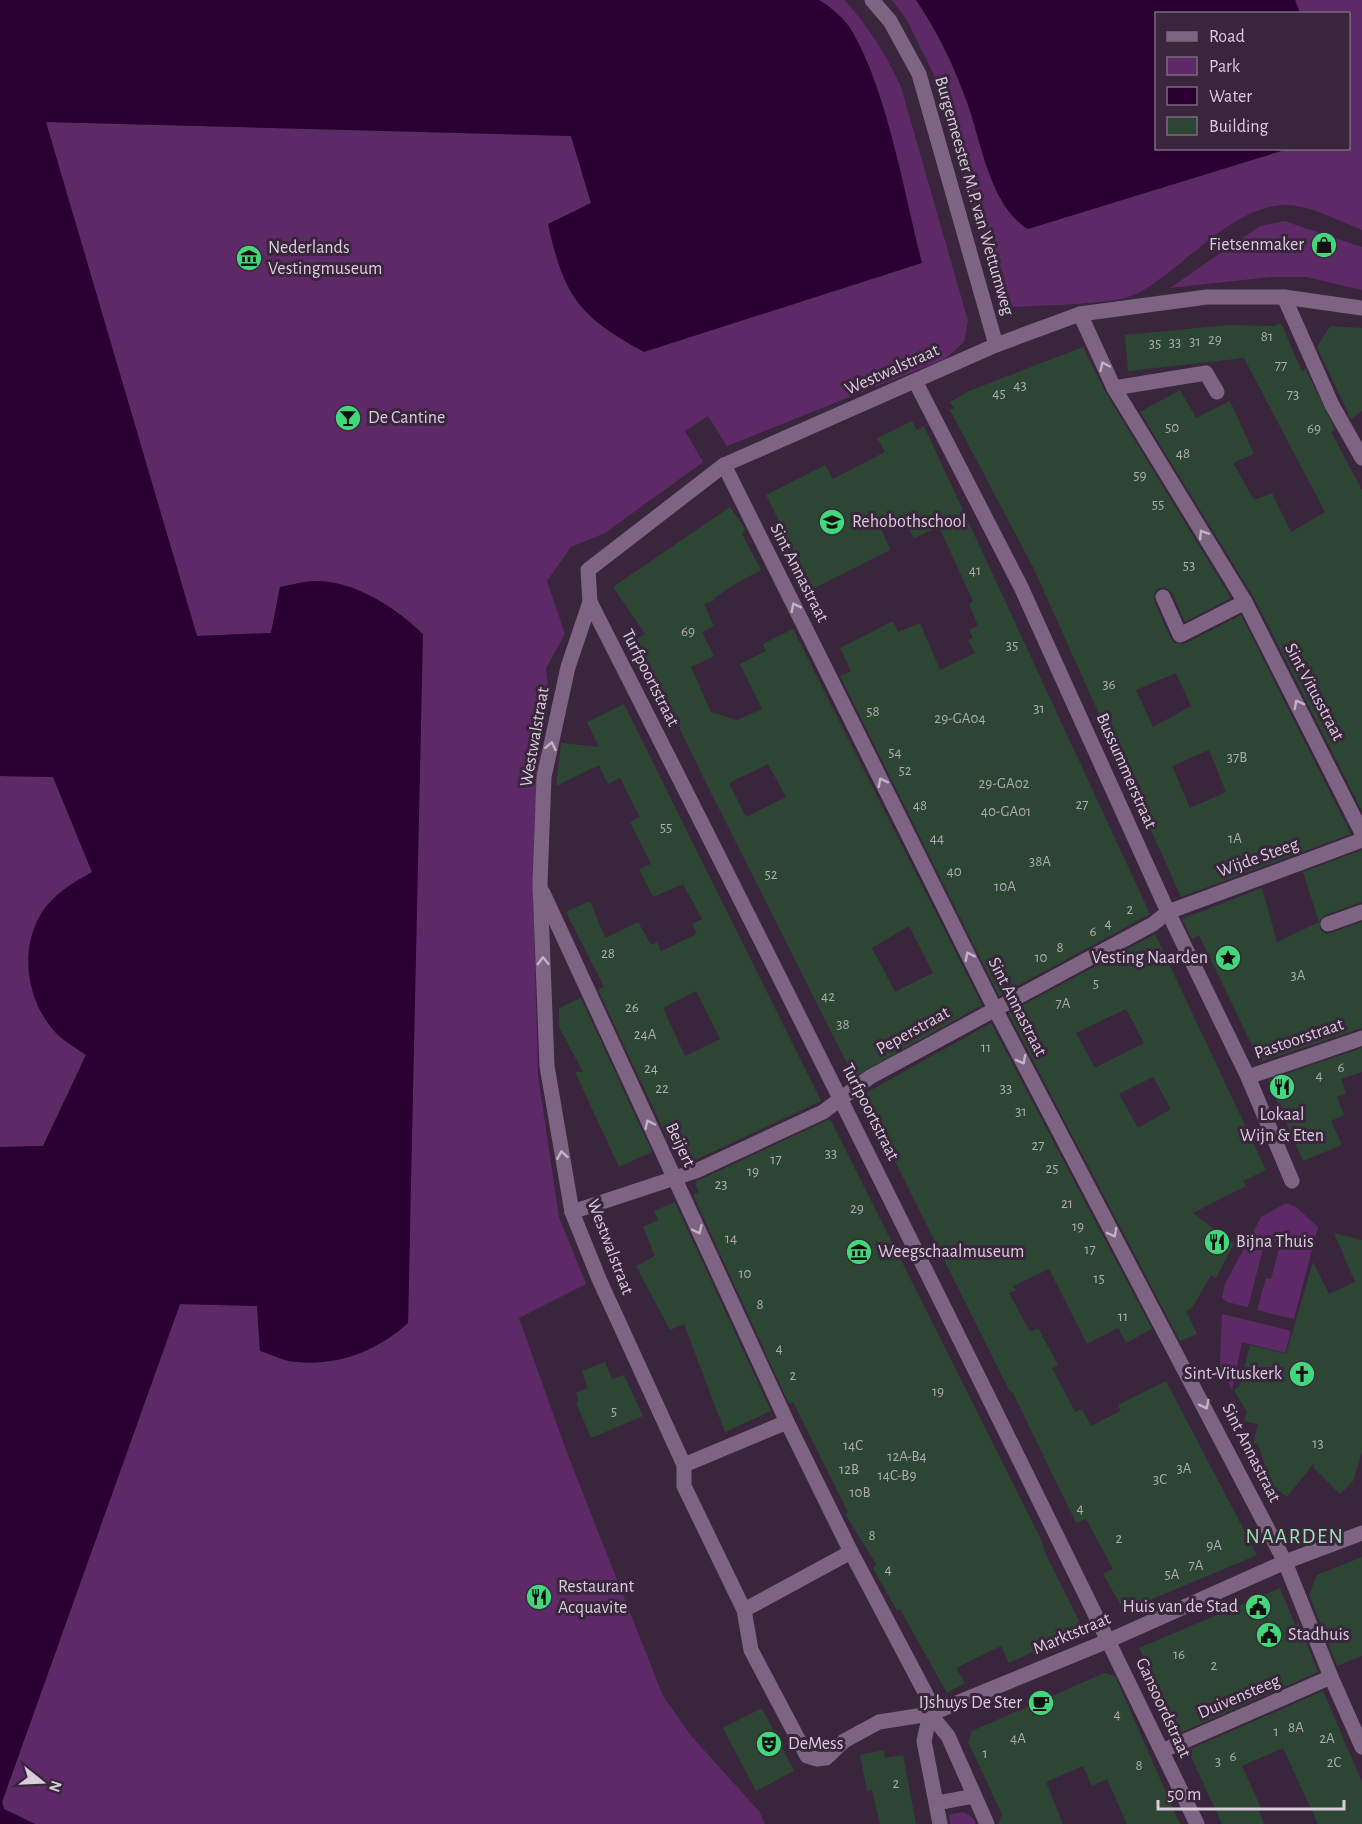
<svg xmlns="http://www.w3.org/2000/svg" width="1362" height="1824" font-family="'Alegreya Sans',sans-serif">
  <style>
    .green { fill: #5d2a67 }
    .water { fill: #290031 }
    .building { fill: #2c4633; fill-rule: evenodd }
    .lines { fill: none; stroke-linecap: round; stroke-linejoin: round }
    .minor { stroke: #7d6483; stroke-width: 15 }
    .oneway { stroke: #c2b3c5 }
    .labels { text-anchor: middle; dominant-baseline: central; stroke-width: 6; stroke-linejoin: round; paint-order: stroke }
    .number-label { font-size: 15px; fill: #aeabb1 }
    .street-label { font-size: 18px; fill: #d9cddb; stroke: #39263c }
    .poi-label { font-size: 18px; fill: #d9cddb; stroke: #39263c; text-anchor: start }
    .quarter-label { font-size: 21px; letter-spacing: 1.5px; fill: #9ce1ae; stroke: #39263c }
  </style>
  <rect width="100%" height="100%" fill="#39263c"/>
  <g class="green">
    <path d="M 819,0 L 844,0 C 869,27 886,54 901,87 L 968,321 L 964,342 L 945,359 L 727,446 L 708,416 L 685,431 L 703,462 L 605,533 L 571,547 L 547,581 L 565,634 L 546,668 L 549,697 L 541,749 L 533,887 L 538,1076 L 559,1217 L 586,1284 L 519,1318 L 567,1453 L 663,1696 L 692,1737 L 759,1811 L 765,1824 L 35,1824 L 4,1809 L 2,1802 L 180,1304 L 257,1306 L 260,1351 L 408,1323 L 413,1036 L 280,587 L 271,633 L 197,636 L 45,122 L 571,136 L 591,203 L 557,264 L 829,6 Z"/>
    <path d="M 892,0 L 916,0 C 956,58 975,126 997,192 L 1288,149 L 1348,148 L 1348,14 L 1300,13 L 1295,0 L 1362,0 L 1362,230 C 1342,222 1319,210 1297,206 C 1237,196 1185,270 1136,294 C 1114,305 1041,305 1013,307 L 1000,289 L 937,81 L 907,20 Z"/>
    <polygon points="1284,221 1362,247 1362,290 1306,277 1270,277 1170,288 1260,226"/>
    <path d="M 0,776 L 53,777 L 92,872 C 40,899 11,948 39,1005 C 43,1013 47,1023 53,1030 C 62,1040 74,1047 86,1055 L 43,1146 L 0,1147 Z"/>
    <polygon points="1286,1203 1296,1207 1318,1227 1294,1319 1257,1310 1266,1278 1271,1279 1280,1244 1266,1237 1248,1307 1227,1302 1222,1298 1225,1284 1261,1217"/>
    <polygon points="1222,1314 1291,1331 1285,1353 1242,1342 1232,1390 1220,1366"/>
    <polygon points="963,1812 972,1817 976,1824 950,1824 949,1815"/>
  </g>
  <g class="water">
    <path d="M 0,0 L 819,0 C 831,7 845,19 852,31 C 888,93 904,193 922,263 L 644,352 C 578,316 564,296 548,224 L 591,203 L 571,136 L 46,122 L 197,636 L 271,633 L 280,587 C 290,585 301,582 312,581 C 353,579 395,607 423,634 L 408,1323 C 377,1351 339,1366 296,1362 C 284,1361 272,1355 260,1351 L 257,1306 L 180,1304 L 2,1802 L 4,1809 L 35,1824 L 0,1824 L 0,1147 L 43,1146 L 86,1055 C 74,1046 59,1039 50,1026 C 22,990 19,931 54,898 C 65,887 78,880 92,872 L 53,777 L 0,776 Z"/>
    <path d="M 916,0 L 1295,0 L 1300,13 L 1156,14 L 1156,148 L 1288,149 L 1028,229 C 989,206 981,139 966,99 C 953,63 937,31 916,0 Z"/>
  </g>
  <g class="building">
    <polygon points="1281,323 1302,372 1305,368 1335,429 1331,432 1362,490 1362,811 1254,598 1140,412 1180,390 1196,418 1230,401 1254,454 1233,463 1254,500 1272,493 1291,532 1325,512 1244,358 1128,371 1125,335 1227,325 1274,326"/>
    <polygon points="1330,326 1362,328 1362,411 1351,419 1317,347"/>
    <path d="M 1083,347 L 1106,393 L 1231,598 L 1185,622 L 1172,593 L 1165,587 L 1159,588 L 1155,592 L 1154,600 L 1171,639 L 1175,643 L 1184,644 L 1241,615 L 1351,834 L 1181,897 L 1034,569 L 950,410 L 954,408 L 950,402 L 969,391 ZM 1176,673 L 1191,706 L 1153,727 L 1136,690 ZM 1209,750 L 1226,792 L 1190,808 L 1172,766 Z"/>
    <polygon points="912,421 917,430 924,426 1150,914 999,996 840,676 851,671 840,648 893,621 898,632 920,623 940,670 975,653 968,640 973,638 969,630 978,626 969,604 973,601 939,527 914,538 903,518 881,528 890,550 813,589 766,495 825,465 833,479 885,452 877,438"/>
    <path d="M 730,507 L 745,529 L 742,534 L 761,570 L 737,583 L 714,598 L 715,600 L 704,604 L 714,626 L 702,632 L 714,656 L 691,667 L 711,712 L 737,720 L 762,709 L 740,664 L 766,651 L 763,644 L 793,629 L 982,1005 L 854,1077 L 704,779 L 637,639 L 645,634 L 613,587 ZM 768,764 L 786,797 L 746,817 L 729,783 ZM 909,926 L 933,973 L 895,992 L 872,948 Z"/>
    <path d="M 624,704 L 821,1101 L 689,1163 L 678,1140 L 670,1144 L 598,990 L 604,987 L 566,912 L 590,901 L 605,938 L 638,922 L 651,945 L 657,942 L 661,951 L 697,934 L 692,924 L 702,919 L 683,884 L 653,897 L 639,869 L 651,864 L 630,822 L 640,817 L 620,778 L 608,784 L 599,765 L 556,786 L 561,743 L 599,747 L 587,722 ZM 696,991 L 720,1039 L 685,1056 L 663,1008 Z"/>
    <polygon points="1362,850 1362,902 1325,915 1319,922 1303,872"/>
    <polygon points="1262,888 1277,942 1319,922 1321,931 1327,934 1362,922 1362,1028 1260,1062 1199,935 1192,939 1182,919"/>
    <path d="M 1155,934 L 1266,1170 L 1243,1181 L 1246,1186 L 1193,1213 L 1234,1244 L 1216,1278 L 1211,1275 L 1192,1308 L 1186,1311 L 1197,1334 L 1180,1341 L 1008,1013 ZM 1126,1009 L 1144,1043 L 1095,1068 L 1076,1033 ZM 1153,1077 L 1171,1109 L 1138,1128 L 1119,1094 Z"/>
    <polygon points="581,998 652,1152 619,1167 575,1072 583,1072 559,1027 559,1008"/>
    <polygon points="991,1023 1152,1329 1126,1343 1118,1328 1087,1344 1049,1269 1013,1286 1016,1290 1009,1293 1030,1332 1038,1328 1058,1365 1052,1368 1075,1412 1082,1409 1091,1426 1121,1411 1118,1405 1166,1381 1257,1555 1124,1611 1103,1574 1113,1569 1086,1519 1076,1523 1012,1391 1010,1392 862,1095"/>
    <polygon points="1362,1048 1362,1072 1341,1079 1346,1094 1337,1097 1344,1115 1331,1121 1342,1145 1303,1161 1268,1080"/>
    <polygon points="830,1119 1040,1537 1046,1555 1083,1629 1009,1663 1001,1646 956,1668 965,1683 947,1693 900,1609 897,1611 873,1568 876,1564 845,1514 848,1512 793,1402 789,1404 693,1195 699,1192 695,1184 697,1181"/>
    <polygon points="675,1202 771,1411 725,1432 684,1324 670,1330 636,1266 655,1256 643,1227 658,1220 654,1211"/>
    <polygon points="1334,1233 1362,1240 1362,1452 1353,1481 1340,1494 1314,1468 1314,1463 1287,1497 1272,1485 1258,1444 1253,1443 1258,1424 1244,1421 1247,1412 1234,1390 1240,1386 1250,1345 1286,1354 1313,1262 1329,1294 1355,1282"/>
    <polygon points="605,1362 612,1379 624,1375 643,1416 591,1438 576,1402 579,1401 576,1393 588,1388 582,1371"/>
    <polygon points="1362,1557 1362,1656 1337,1666 1309,1595 1317,1575"/>
    <polygon points="1280,1588 1296,1627 1298,1621 1318,1672 1180,1733 1139,1648"/>
    <polygon points="1104,1673 1115,1676 1180,1824 1127,1824 1107,1779 1092,1786 1083,1766 1046,1782 1063,1824 998,1824 1002,1814 968,1742 972,1731"/>
    <polygon points="1323,1691 1362,1782 1362,1824 1318,1824 1283,1748 1242,1766 1262,1810 1259,1811 1264,1824 1222,1824 1188,1750"/>
    <polygon points="762,1708 794,1771 756,1791 723,1728"/>
    <polygon points="884,1750 885,1758 903,1755 916,1824 880,1824 872,1790 867,1791 860,1755"/>
  </g>
  <g class="lines">
    <g class="minor">
      <polyline points="872,0 890,21 919,74 996,345"/>
      <polyline points="1284,297 1332,405 1362,458"/>
      <polyline points="1362,308 1284,297 1207,297 1080,314 996,345 724,465 588,570 590,602 568,667 544,777 540,884 547,1066 572,1212 599,1279 684,1465 684,1486 744,1610 751,1650 807,1756 816,1759 826,1758 844,1741 879,1722 930,1714 1110,1640 1285,1562 1362,1533"/>
      <polyline points="1080,314 1114,388 1245,602 1362,833"/>
      <polyline points="915,381 1021,587 1168,912 1248,1077 1292,1181"/>
      <polyline points="1114,388 1206,373 1217,392"/>
      <polyline points="724,465 995,1009 1285,1562 1331,1677 1362,1747"/>
      <polyline points="1163,597 1180,635 1245,602"/>
      <path d="M 590,602 C 796,1008 999,1414 1197,1824"/>
      <polyline points="543,893 787,1422"/>
      <polyline points="1328,924 1362,912"/>
      <polyline points="1248,1077 1362,1038"/>
      <polyline points="572,1212 696,1171 823,1112 870,1077 1153,924 1168,912 1362,840"/>
      <polyline points="684,1465 787,1422 851,1552 928,1698 930,1714 924,1741 940,1824"/>
      <polyline points="744,1610 851,1552"/>
      <polyline points="930,1714 948,1736 987,1824"/>
      <polyline points="1162,1751 1331,1677"/>
      <polyline points="937,1803 974,1796"/>
    </g>
  </g>
  <defs><path id="oneway-chevron" d="M-2-3.5L2.5 0L-2 3.5" fill="none" stroke-width="1.6" stroke-linecap="round" stroke-linejoin="round" transform="scale(1.5)"/></defs>
  <g class="oneway">
    <use href="#oneway-chevron" transform="translate(1104 366) rotate(-115)"/>
    <use href="#oneway-chevron" transform="translate(1203 534) rotate(-122)"/>
    <use href="#oneway-chevron" transform="translate(795 607) rotate(-117)"/>
    <use href="#oneway-chevron" transform="translate(1298 704) rotate(-118)"/>
    <use href="#oneway-chevron" transform="translate(551 746) rotate(-78)"/>
    <use href="#oneway-chevron" transform="translate(882 782) rotate(-117)"/>
    <use href="#oneway-chevron" transform="translate(969 956) rotate(-117)"/>
    <use href="#oneway-chevron" transform="translate(543 961) rotate(-92)"/>
    <use href="#oneway-chevron" transform="translate(1022 1060) rotate(62)"/>
    <use href="#oneway-chevron" transform="translate(649 1124) rotate(-115)"/>
    <use href="#oneway-chevron" transform="translate(562 1155) rotate(-100)"/>
    <use href="#oneway-chevron" transform="translate(698 1230) rotate(65)"/>
    <use href="#oneway-chevron" transform="translate(1113 1233) rotate(62)"/>
    <use href="#oneway-chevron" transform="translate(1205 1405) rotate(63)"/>
  </g>
  <defs>
    <g id="shop-disc" transform="scale(1.35)"><circle r="9.5" fill="#42d77b" stroke="#39263c"/><path d="M-5-2.5h2.3a2.7 3.5 0 0 1 5.4 0H5L5.5 6h-11ZM-1.5-2.5h3a1.5 2.3 0 0 0-3 0Z" fill="#111"/></g>
    <g id="museum-disc" transform="scale(1.35)"><circle r="9.5" fill="#42d77b" stroke="#39263c"/><path d="M0-6L6-3V-2H-6V-3ZM-5-1h2V3h-2ZM-1-1h2V3h-2ZM3-1h2V3H3ZM-6 4H6V6H-6Z" fill="#111"/></g>
    <g id="bar-disc" transform="scale(1.35)"><circle r="9.5" fill="#42d77b" stroke="#39263c"/><path d="M-6-5H6L.8 .8V4.5H3.5V6h-7V4.5H-.8V.8Z" fill="#111"/></g>
    <g id="school-disc" transform="scale(1.35)"><circle r="9.5" fill="#42d77b" stroke="#39263c"/><path d="M0-5L7-2L0 1L-7-2ZM-4 1L0 2.5L4 1V4Q0 6-4 4Z" fill="#111"/></g>
    <g id="sight-disc" transform="scale(1.35)"><circle r="9.5" fill="#42d77b" stroke="#39263c"/><path d="M0-6L1.8-2.2L6-1.7L2.9 1.2L3.7 5.4L0 3.3L-3.7 5.4L-2.9 1.2L-6-1.7L-1.8-2.2Z" fill="#111"/></g>
    <g id="restaurant-disc" transform="scale(1.35)"><circle r="9.5" fill="#42d77b" stroke="#39263c"/><path d="M-5-6h1v4h1v-4h1v4h1v-4h1v5L-1.5 .5V6h-2V.5L-5-1ZM5-6V6H3V1.5H1.5Q1.5-4 5-6Z" fill="#111"/></g>
    <g id="church-disc" transform="scale(1.35)"><circle r="9.5" fill="#42d77b" stroke="#39263c"/><path d="M-1.2-6h2.4v3.5h3.3v2.4h-3.3V6h-2.4V-.1h-3.3v-2.4h3.3Z" fill="#111"/></g>
    <g id="civic-disc" transform="scale(1.35)"><circle r="9.5" fill="#42d77b" stroke="#39263c"/><path d="M-.6-6.5H3V-4.5H.6V-3L4-1V1h2V6H-6V1h2V-1L-.6-3ZM-1.2 2.5V6h2.4V2.5Z" fill="#111"/></g>
    <g id="cafe-disc" transform="scale(1.35)"><circle r="9.5" fill="#42d77b" stroke="#39263c"/><path d="M-5.5-4.5H6V0H3Q3 3.5 0 3.5H-2.5Q-5.5 3.5-5.5 0ZM3-3.2v2h1.7v-2ZM-6 4.5H4V6H-6Z" fill="#111"/></g>
    <g id="theatre-disc" transform="scale(1.35)"><circle r="9.5" fill="#42d77b" stroke="#39263c"/><path d="M-5-5.5Q0-4 5-5.5V0Q5 5 0 6Q-5 5-5 0ZM-3.3-2.5H-1v1.5H-3.3ZM1-2.5H3.3v1.5H1ZM-2.8 1Q0 5.5 2.8 1Z" fill="#111"/></g>
  </defs>
  <g fill-rule="evenodd">
    <use href="#shop-disc" x="1324" y="245"/>
    <use href="#museum-disc" x="249" y="258"/>
    <use href="#bar-disc" x="348" y="418"/>
    <use href="#school-disc" x="832" y="522"/>
    <use href="#sight-disc" x="1228" y="958"/>
    <use href="#restaurant-disc" x="1282" y="1087"/>
    <use href="#restaurant-disc" x="1217" y="1242"/>
    <use href="#museum-disc" x="859" y="1252"/>
    <use href="#church-disc" x="1302" y="1374"/>
    <use href="#restaurant-disc" x="539" y="1597"/>
    <use href="#civic-disc" x="1258" y="1607"/>
    <use href="#civic-disc" x="1269" y="1635"/>
    <use href="#cafe-disc" x="1041" y="1703"/>
    <use href="#theatre-disc" x="769" y="1744"/>
  </g>
  <g class="labels">
    <g class="number-label">
      <text x="1267" y="336">81</text>
      <text x="1215" y="339">29</text>
      <text x="1195" y="341">31</text>
      <text x="1175" y="342">33</text>
      <text x="1155" y="343">35</text>
      <text x="1281" y="365">77</text>
      <text x="1020" y="385">43</text>
      <text x="999" y="393">45</text>
      <text x="1293" y="394">73</text>
      <text x="1172" y="427">50</text>
      <text x="1314" y="428">69</text>
      <text x="1183" y="453">48</text>
      <text x="1140" y="475">59</text>
      <text x="1158" y="504">55</text>
      <text x="1189" y="565">53</text>
      <text x="975" y="570">41</text>
      <text x="688" y="631">69</text>
      <text x="1012" y="645">35</text>
      <text x="1109" y="684">36</text>
      <text x="1039" y="708">31</text>
      <text x="873" y="711">58</text>
      <text x="960" y="718">29-GA04</text>
      <text x="895" y="752">54</text>
      <text x="1237" y="757">37B</text>
      <text x="905" y="770">52</text>
      <text x="1004" y="783">29-GA02</text>
      <text x="1082" y="804">27</text>
      <text x="920" y="805">48</text>
      <text x="1006" y="811">40-GA01</text>
      <text x="666" y="827">55</text>
      <text x="937" y="838">44</text>
      <text x="1235" y="838">1A</text>
      <text x="1040" y="861">38A</text>
      <text x="954" y="871">40</text>
      <text x="771" y="874">52</text>
      <text x="1005" y="886">10A</text>
      <text x="1130" y="909">2</text>
      <text x="1108" y="923">4</text>
      <text x="1093" y="931">6</text>
      <text x="1060" y="947">8</text>
      <text x="608" y="953">28</text>
      <text x="1041" y="957">10</text>
      <text x="1298" y="975">3A</text>
      <text x="1096" y="983">5</text>
      <text x="828" y="996">42</text>
      <text x="1063" y="1003">7A</text>
      <text x="632" y="1007">26</text>
      <text x="843" y="1024">38</text>
      <text x="645" y="1034">24A</text>
      <text x="986" y="1047">11</text>
      <text x="1341" y="1067">6</text>
      <text x="651" y="1068">24</text>
      <text x="1319" y="1075">4</text>
      <text x="662" y="1088">22</text>
      <text x="1006" y="1088">33</text>
      <text x="1021" y="1111">31</text>
      <text x="1038" y="1145">27</text>
      <text x="831" y="1153">33</text>
      <text x="776" y="1159">17</text>
      <text x="1052" y="1168">25</text>
      <text x="753" y="1171">19</text>
      <text x="721" y="1184">23</text>
      <text x="1067" y="1203">21</text>
      <text x="857" y="1208">29</text>
      <text x="1078" y="1226">19</text>
      <text x="731" y="1238">14</text>
      <text x="1090" y="1249">17</text>
      <text x="745" y="1273">10</text>
      <text x="1099" y="1278">15</text>
      <text x="760" y="1304">8</text>
      <text x="1123" y="1316">11</text>
      <text x="779" y="1348">4</text>
      <text x="793" y="1375">2</text>
      <text x="938" y="1391">19</text>
      <text x="614" y="1411">5</text>
      <text x="1318" y="1443">13</text>
      <text x="853" y="1445">14C</text>
      <text x="907" y="1456">12A-B4</text>
      <text x="1184" y="1468">3A</text>
      <text x="849" y="1469">12B</text>
      <text x="897" y="1475">14C-B9</text>
      <text x="1160" y="1479">3C</text>
      <text x="860" y="1492">10B</text>
      <text x="1080" y="1508">4</text>
      <text x="872" y="1535">8</text>
      <text x="1119" y="1538">2</text>
      <text x="1214" y="1545">9A</text>
      <text x="1196" y="1565">7A</text>
      <text x="888" y="1569">4</text>
      <text x="1172" y="1574">5A</text>
      <text x="1179" y="1654">16</text>
      <text x="1214" y="1665">2</text>
      <text x="1117" y="1714">4</text>
      <text x="1296" y="1727">8A</text>
      <text x="1276" y="1731">1</text>
      <text x="1018" y="1738">4A</text>
      <text x="1327" y="1738">2A</text>
      <text x="985" y="1753">1</text>
      <text x="1233" y="1756">6</text>
      <text x="1218" y="1761">3</text>
      <text x="1334" y="1762">2C</text>
      <text x="1139" y="1765">8</text>
      <text x="896" y="1783">2</text>
    </g>
    <g class="street-label">
      <text transform="translate(974 196) rotate(74)">Burgemeester M.P. van Wettumweg</text>
      <text transform="translate(892 370) rotate(-24)">Westwalstraat</text>
      <text transform="translate(799 573) rotate(63)">Sint Annastraat</text>
      <text transform="translate(650 678) rotate(63)">Turfpoortstraat</text>
      <text transform="translate(1314 692) rotate(62)">Sint Vitusstraat</text>
      <text transform="translate(535 737) rotate(-80)">Westwalstraat</text>
      <text transform="translate(1126 771) rotate(66)">Bussummerstraat</text>
      <text transform="translate(1258 858) rotate(-20)">Wijde Steeg</text>
      <text transform="translate(1017 1007) rotate(63)">Sint Annastraat</text>
      <text transform="translate(913 1031) rotate(-29)">Peperstraat</text>
      <text transform="translate(1299 1039) rotate(-19)">Pastoorstraat</text>
      <text transform="translate(870 1112) rotate(63)">Turfpoortstraat</text>
      <text transform="translate(680 1145) rotate(65)">Beijert</text>
      <text transform="translate(610 1247) rotate(69)">Westwalstraat</text>
      <text transform="translate(1251 1453) rotate(63)">Sint Annastraat</text>
      <text transform="translate(1072 1634) rotate(-23)">Marktstraat</text>
      <text transform="translate(1239 1697) rotate(-23)">Duivensteeg</text>
      <text transform="translate(1163 1708) rotate(65)">Gansoordstraat</text>
    </g>
    <g class="poi-label">
      <text x="1304" y="245" text-anchor="end">Fietsenmaker</text>
      <text x="268" y="248">Nederlands<tspan x="268" dy="21">Vestingmuseum</tspan></text>
      <text x="368" y="418">De Cantine</text>
      <text x="852" y="522">Rehobothschool</text>
      <text x="1208" y="958" text-anchor="end">Vesting Naarden</text>
      <text x="1282" y="1115" text-anchor="middle">Lokaal<tspan x="1282" dy="21">Wijn &amp; Eten</tspan></text>
      <text x="1236" y="1242">Bijna Thuis</text>
      <text x="878" y="1252">Weegschaalmuseum</text>
      <text x="1282" y="1374" text-anchor="end">Sint-Vituskerk</text>
      <text x="558" y="1587">Restaurant<tspan x="558" dy="21">Acquavite</tspan></text>
      <text x="1238" y="1607" text-anchor="end">Huis van de Stad</text>
      <text x="1288" y="1635">Stadhuis</text>
      <text x="1022" y="1703" text-anchor="end">IJshuys De Ster</text>
      <text x="788" y="1744">DeMess</text>
    </g>
    <g class="quarter-label">
      <text x="1295" y="1536">NAARDEN</text>
    </g>
  </g>
  <rect x="1155" y="12" width="195" height="138" fill="#39263c" stroke="#79697c" stroke-width="1.5"/>
  <rect x="1167" y="32" width="30" height="9" fill="#7d6483" stroke="#79697c" stroke-width="1.5"/>
  <text x="1209" y="42" font-size="18" fill="#d9cddb">Road</text>
  <rect x="1167" y="57" width="30" height="18" fill="#5d2a67" stroke="#79697c" stroke-width="1.5"/>
  <text x="1209" y="72" font-size="18" fill="#d9cddb">Park</text>
  <rect x="1167" y="87" width="30" height="18" fill="#290031" stroke="#79697c" stroke-width="1.5"/>
  <text x="1209" y="102" font-size="18" fill="#d9cddb">Water</text>
  <rect x="1167" y="117" width="30" height="18" fill="#2c4633" stroke="#79697c" stroke-width="1.5"/>
  <text x="1209" y="132" font-size="18" fill="#d9cddb">Building</text>
  <g transform="translate(42 1782) rotate(108)" stroke="#39263c" stroke-width="4.5" paint-order="stroke">
  <path d="M0-4.5L10 22L0 15L-10 22Z" fill="#d9cddb"/>
  <text y="-9" font-size="16" font-weight="bold" text-anchor="middle" fill="#d9cddb">N</text>
  </g>
  <path d="M1158 1800v9h186v-9" fill="none" stroke="#d9cddb" stroke-width="3"/>
  <text x="1167" y="1800" font-size="18" fill="#d9cddb" stroke="#39263c" stroke-width="4.5" paint-order="stroke">50 m</text>
</svg>
